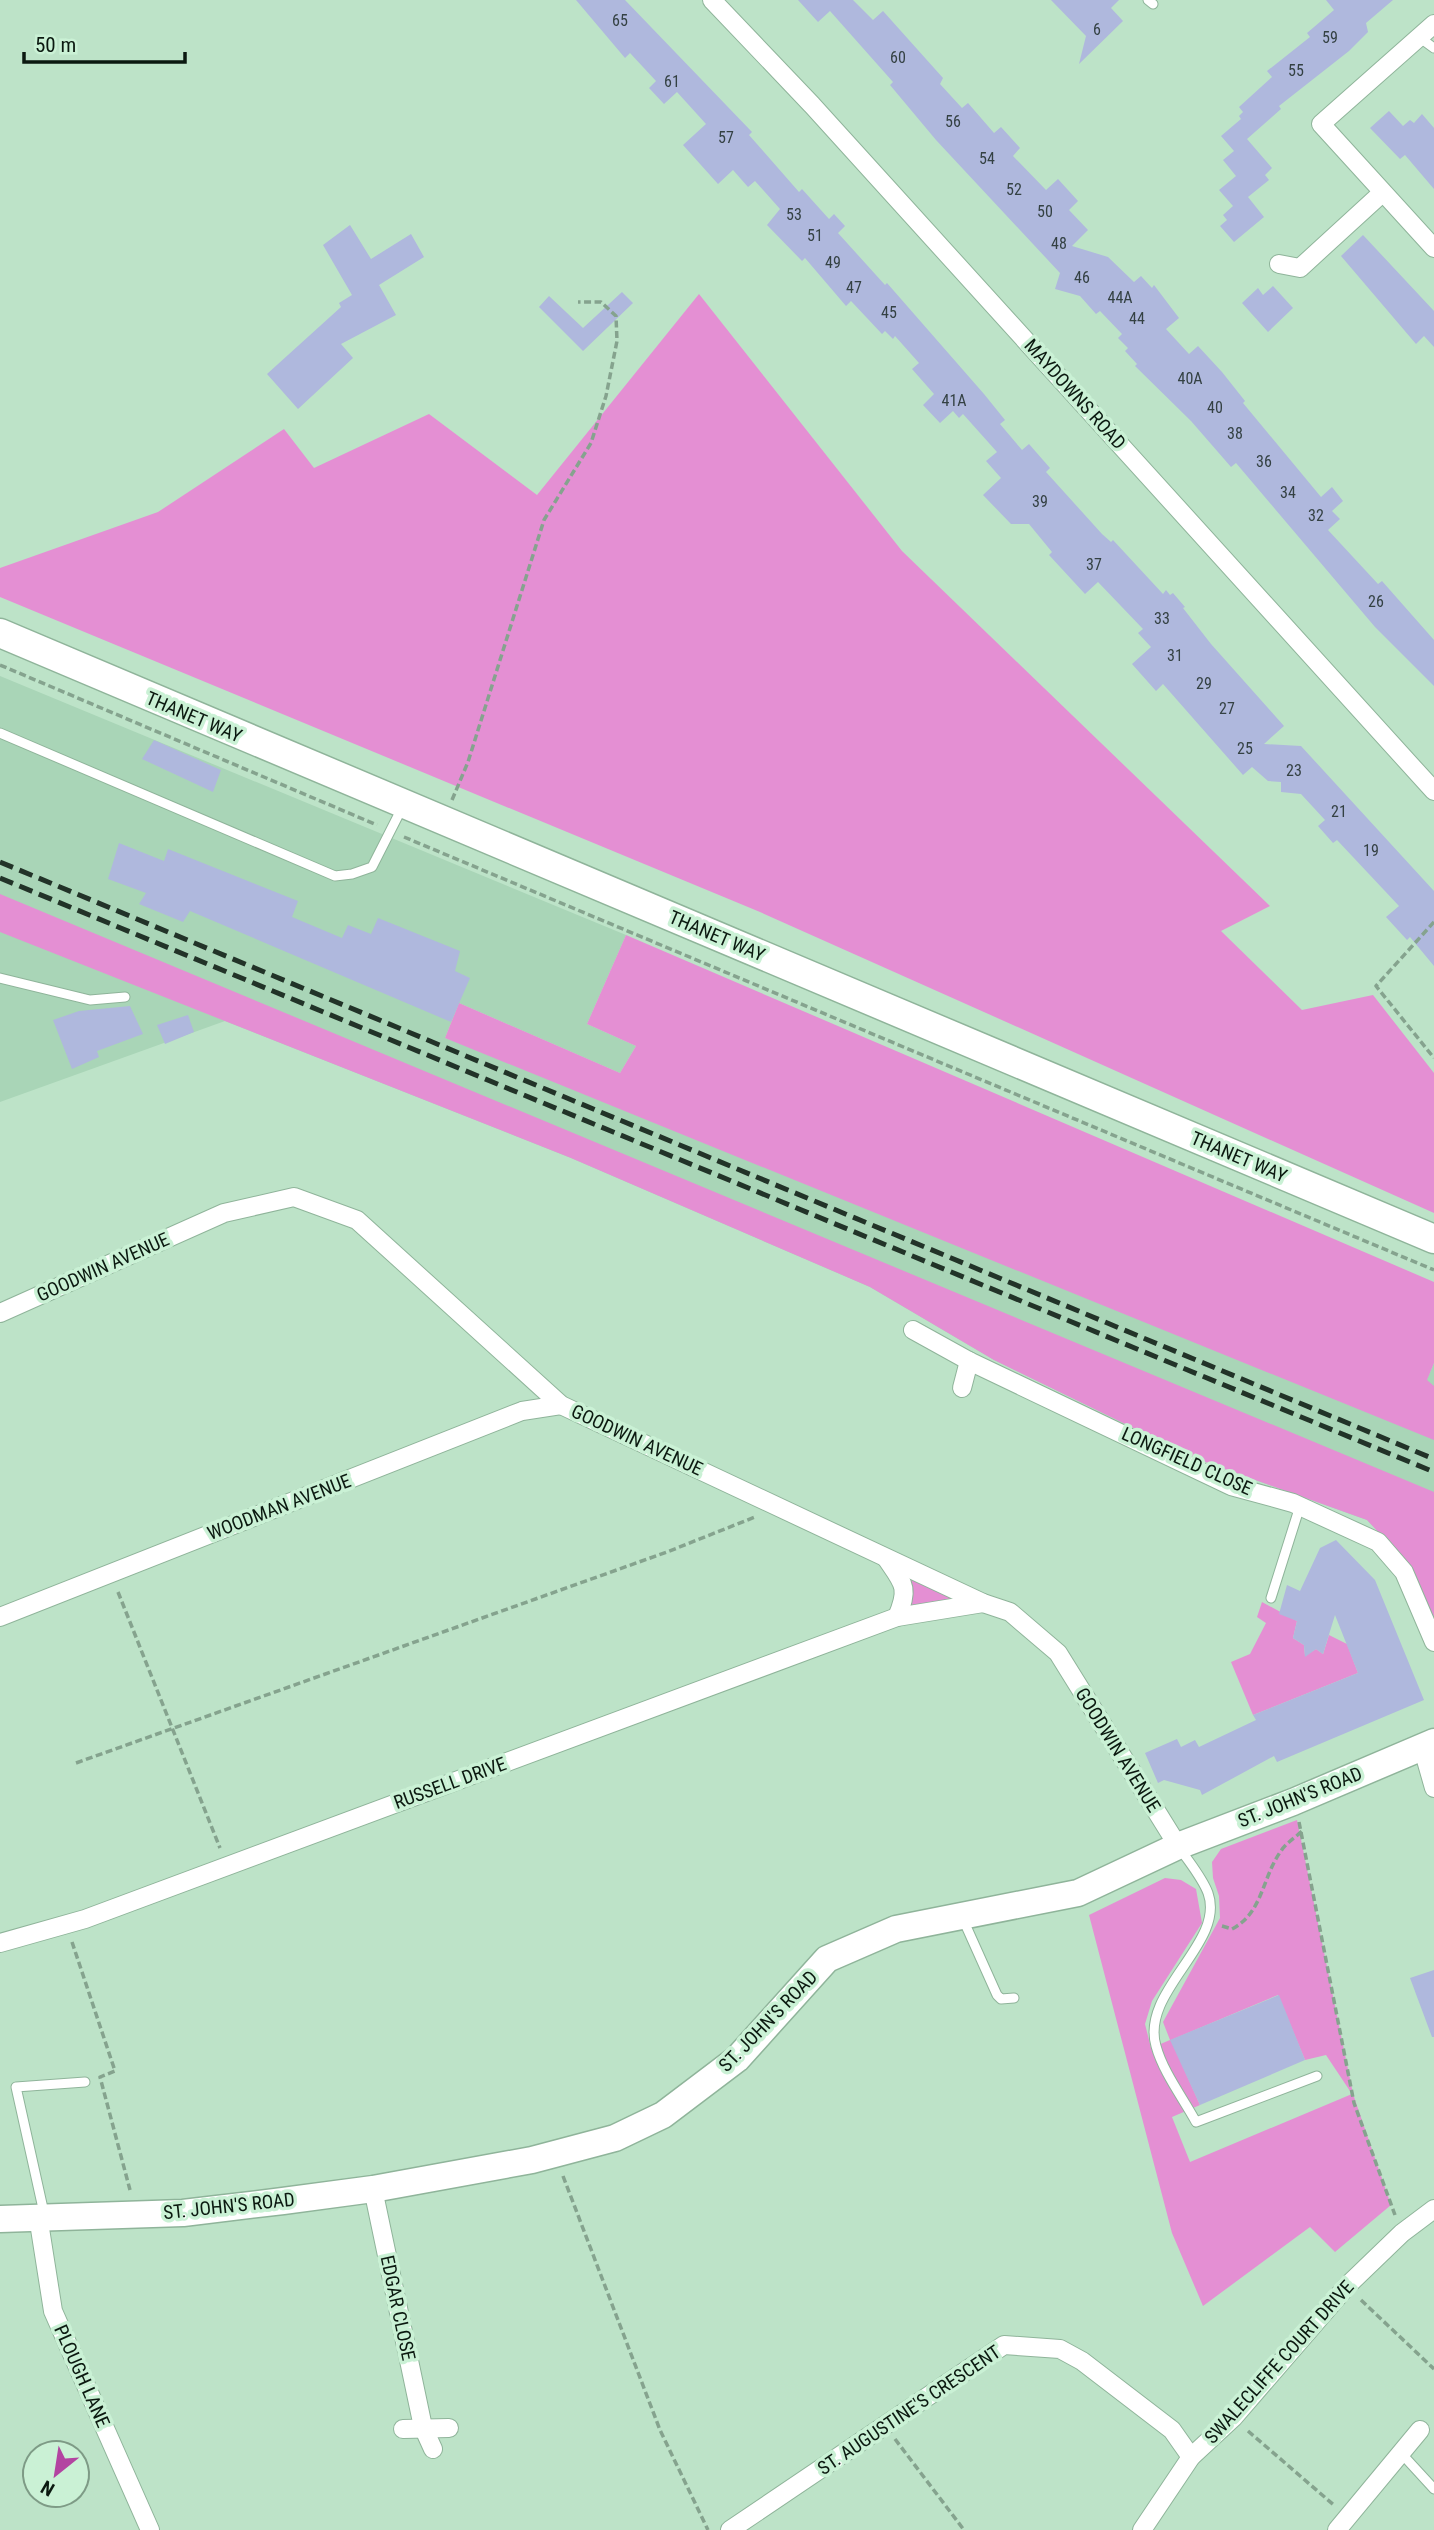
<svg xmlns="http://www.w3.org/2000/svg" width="1434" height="2530" font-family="'Roboto Condensed',sans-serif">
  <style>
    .built { fill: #a9d5b7 }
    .green { fill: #e48fd3; fill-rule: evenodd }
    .building { fill: #afb8dd }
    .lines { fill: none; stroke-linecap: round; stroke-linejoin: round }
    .lane-casing { stroke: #8fb49a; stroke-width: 11 }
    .street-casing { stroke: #8fb49a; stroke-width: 20 }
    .secondary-casing { stroke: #8fb49a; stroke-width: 29 }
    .primary-casing { stroke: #8fb49a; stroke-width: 31 }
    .path { stroke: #85a38e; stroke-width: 3.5; stroke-dasharray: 7 3.5; stroke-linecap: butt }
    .lane { stroke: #fff; stroke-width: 9 }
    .street { stroke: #fff; stroke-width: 18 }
    .secondary { stroke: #fff; stroke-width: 26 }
    .primary { stroke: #fff; stroke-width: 28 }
    .rail { stroke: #223328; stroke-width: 5; stroke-dasharray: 14 7; stroke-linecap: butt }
    .labels { text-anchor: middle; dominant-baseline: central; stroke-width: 7; stroke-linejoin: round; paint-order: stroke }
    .number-label { font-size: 16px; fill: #344143 }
    .street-label { font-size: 19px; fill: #0b1910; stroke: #caf1d5 }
  </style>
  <rect width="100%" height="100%" fill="#bde3c8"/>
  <polygon class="built" points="0,676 626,935 587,1024 636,1046 620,1073 459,1003 445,1038 1427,1379 1434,1363 1434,1622 1401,1556 1367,1520 1197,1459 994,1360 870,1287 571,1158 225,1021 0,1102"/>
  <g class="green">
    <polygon points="699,294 902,551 1270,906 1221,931 1302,1010 1373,995 1434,1073 1434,1213 760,912 0,597 0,568 158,512 284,429 314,468 429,414 537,495"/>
    <polygon points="0,894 1434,1492 1434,1622 1401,1556 1367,1520 1197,1459 994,1360 870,1287 571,1158 0,932"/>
    <polygon points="626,935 1434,1282 1434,1363 1427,1380 1434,1386 1434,1440 445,1038 459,1003 620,1073 636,1046 587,1024"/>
    <polygon points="886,1558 983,1603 897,1617 905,1600"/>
    <polygon points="1262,1602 1297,1621 1293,1638 1304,1645 1305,1656 1316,1649 1323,1654 1329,1635 1347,1644 1358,1673 1253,1715 1231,1662 1250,1654 1266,1623 1257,1617"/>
    <path d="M 1297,1820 L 1353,2094 L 1391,2205 L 1335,2252 L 1310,2227 L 1203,2306 L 1172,2233 L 1089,1915 L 1165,1878 L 1181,1880 L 1196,1889 L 1202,1923 L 1152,2001 L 1145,2024 L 1151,2048 L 1170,2040 L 1163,2022 L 1220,1918 L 1219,1896 L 1213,1878 L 1212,1862 L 1221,1849 ZM 1278,1995 L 1305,2060 L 1326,2055 L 1352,2094 L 1190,2162 L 1172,2117 L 1200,2105 L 1171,2040 Z"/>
  </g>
  <g class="building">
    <polygon points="576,0 625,0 752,132 749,135 799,192 802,189 829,219 834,214 845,226 838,233 885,285 887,283 984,394 1005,420 1000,424 1022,450 1029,444 1050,468 1046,472 1102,534 1111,542 1113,540 1163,594 1166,590 1170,595 1173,593 1185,607 1183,608 1211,644 1284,726 1264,744 1301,746 1434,891 1434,966 1410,937 1407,940 1386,917 1399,906 1337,840 1333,843 1318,826 1325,820 1301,794 1281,792 1281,782 1268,781 1252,767 1243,775 1163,684 1156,691 1132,664 1151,647 1138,633 1143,629 1098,582 1085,594 1049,555 1052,552 1029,524 1011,524 983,495 1001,478 986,461 997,452 963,414 959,418 953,411 940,423 923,405 934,394 912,369 919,363 895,336 893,339 885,331 882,334 851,301 846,306 805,258 802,261 767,225 780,209 755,181 748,187 733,170 718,184 683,145 706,124 677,92 664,104 649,88 656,81 630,53 625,58"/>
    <polygon points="798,0 853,0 873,20 883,11 943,78 940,84 962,108 968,103 994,133 1001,127 1020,148 1013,156 1046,190 1058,179 1078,201 1069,210 1088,230 1072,246 1108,257 1134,282 1141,276 1152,288 1154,285 1179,318 1166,329 1189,354 1198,346 1222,372 1245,401 1243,403 1321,497 1332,487 1343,501 1332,511 1340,519 1328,530 1378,584 1382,581 1434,640 1434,686 1375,627 1236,463 1231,467 1191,421 1135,366 1137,364 1125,351 1128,348 1118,338 1122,334 1100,311 1096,314 1080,296 1055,289 1060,273 936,140 890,85 893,82 830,11 818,22"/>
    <polygon points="1051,0 1119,0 1111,8 1123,21 1079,64 1086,36"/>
    <polygon points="1326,0 1393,0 1366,23 1368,32 1349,51 1279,106 1281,109 1247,139 1272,168 1265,175 1269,180 1248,197 1264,217 1234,242 1220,226 1227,220 1223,215 1233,206 1219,190 1236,176 1223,160 1234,151 1221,136 1241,119 1239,116 1243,112 1239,107 1272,77 1267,71 1310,37 1307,33 1334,10"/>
    <polygon points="1389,111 1403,126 1410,120 1414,123 1422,114 1434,128 1434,189 1405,155 1400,159 1370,128"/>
    <polygon points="350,225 371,259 411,234 424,257 379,285 396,315 341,344 353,358 298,409 267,374 341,307 339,303 352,295 323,245"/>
    <polygon points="1363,235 1434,311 1434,347 1424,336 1416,344 1341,256"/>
    <polygon points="1273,286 1293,308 1268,332 1242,303 1258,288 1263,295"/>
    <polygon points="622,292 633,303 583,351 539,307 549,296 583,328"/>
    <polygon points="154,740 221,770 213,792 142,759"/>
    <polygon points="119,843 164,861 168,849 298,901 292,917 342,938 348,925 371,934 378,918 460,951 455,971 470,978 451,1022 190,911 183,922 139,904 146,893 108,879"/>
    <polygon points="130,1006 143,1034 97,1051 99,1057 72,1069 53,1020 79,1011"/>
    <polygon points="188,1015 194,1032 165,1044 157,1025"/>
    <polygon points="1336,1540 1375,1580 1424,1700 1277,1762 1274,1756 1202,1795 1200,1790 1164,1780 1158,1783 1145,1753 1177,1739 1181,1747 1195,1740 1199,1747 1256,1720 1253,1715 1358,1673 1335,1615 1323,1654 1316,1649 1305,1657 1304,1645 1293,1638 1297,1621 1279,1614 1287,1585 1300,1591 1320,1548"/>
    <polygon points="1434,1970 1434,2037 1432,2037 1410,1978"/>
    <polygon points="1279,1995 1305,2060 1200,2105 1170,2040"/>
  </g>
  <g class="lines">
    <g class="lane-casing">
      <g id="lane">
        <polyline points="1148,0 1153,4"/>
        <polyline points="1419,37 1434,48"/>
        <polyline points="0,733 335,876 352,874 372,867 403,806"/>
        <polyline points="0,978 90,1000 125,997"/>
        <polyline points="1271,1598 1300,1506"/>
        <path d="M 1179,1847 C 1188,1861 1202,1877 1208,1893 C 1226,1943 1140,1991 1156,2046 C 1163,2072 1183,2098 1196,2122 L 1317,2076"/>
        <polyline points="962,1917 997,1995 1001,1999 1014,1998"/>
        <polyline points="44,2213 16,2087 85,2082"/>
        <polyline points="1401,2453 1434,2489"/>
      </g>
    </g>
    <g class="street-casing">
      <g id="street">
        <polyline points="712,0 812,105 1434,791"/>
        <polyline points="1434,24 1321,124 1434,248"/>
        <polyline points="1279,264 1300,268 1382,193"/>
        <polyline points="0,1313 224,1213 294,1197 357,1220 561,1405 983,1603 1010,1612 1058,1653 1178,1846"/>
        <polyline points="913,1330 969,1361 1231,1486 1293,1503 1378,1542 1404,1572 1434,1642"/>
        <polyline points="962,1388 969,1361"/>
        <path d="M 886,1558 C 903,1583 910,1587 897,1617"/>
        <polyline points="0,1617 522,1411 561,1405"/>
        <polyline points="1422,1746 1434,1788"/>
        <polyline points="0,1943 85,1919 897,1617 983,1603"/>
        <polyline points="373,2189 423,2427 433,2449"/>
        <polyline points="38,2216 53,2311 150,2530"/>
        <polyline points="403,2429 449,2428"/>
        <polyline points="730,2530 1004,2345 1060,2349 1082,2361 1172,2430 1191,2457"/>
        <polyline points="1142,2530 1191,2457 1233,2418 1347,2286 1402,2233 1434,2209"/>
        <polyline points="1337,2530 1420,2430"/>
      </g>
    </g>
    <g class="secondary-casing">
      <polyline id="secondary" points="0,2219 183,2213 283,2201 373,2189 532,2160 615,2138 663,2115 737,2059 827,1959 896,1929 1078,1893 1178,1846 1293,1802 1434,1742"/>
    </g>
    <g class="primary-casing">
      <polyline id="primary" points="0,633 1434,1239"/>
    </g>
    <g class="path">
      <polyline points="0,665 377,825"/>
      <polyline points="452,800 468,762 544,520 591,443 606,396 617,341 616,316 601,302 578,302"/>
      <polyline points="404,837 1434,1270"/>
      <polyline points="1434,922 1376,986 1434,1058"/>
      <polyline points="118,1592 220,1848"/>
      <polyline points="76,1763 667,1552 755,1517"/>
      <polyline points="1299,1822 1354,2103 1395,2215"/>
      <path d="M 1222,1926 L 1232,1929 C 1263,1913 1262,1877 1281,1851 C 1286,1843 1295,1838 1302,1831"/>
      <polyline points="72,1942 115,2071 100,2077 130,2190"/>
      <polyline points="563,2176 660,2430 708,2530"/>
      <polyline points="1361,2300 1434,2369"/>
      <polyline points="1248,2431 1335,2506"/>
      <polyline points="895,2439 964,2530"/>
    </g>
    <use href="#lane" class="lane"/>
    <use href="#street" class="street"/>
    <use href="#secondary" class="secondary"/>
    <use href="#primary" class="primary"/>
    <g class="rail">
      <polyline points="0,862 1434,1459"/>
      <polyline points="0,878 1434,1472"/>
    </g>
  </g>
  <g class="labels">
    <g class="number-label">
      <text x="620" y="20">65</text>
      <text x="1097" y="29">6</text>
      <text x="1330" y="37">59</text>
      <text x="898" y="57">60</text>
      <text x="1296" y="70">55</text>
      <text x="672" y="81">61</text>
      <text x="953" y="121">56</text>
      <text x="726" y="137">57</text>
      <text x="987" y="158">54</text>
      <text x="1014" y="189">52</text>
      <text x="1045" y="211">50</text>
      <text x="794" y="214">53</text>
      <text x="815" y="235">51</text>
      <text x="1059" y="243">48</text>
      <text x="833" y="262">49</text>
      <text x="1082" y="277">46</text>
      <text x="854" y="287">47</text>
      <text x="1120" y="297">44A</text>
      <text x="889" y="312">45</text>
      <text x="1137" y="318">44</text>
      <text x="1190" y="378">40A</text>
      <text x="954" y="400">41A</text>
      <text x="1215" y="407">40</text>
      <text x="1235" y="433">38</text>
      <text x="1264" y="461">36</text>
      <text x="1288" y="492">34</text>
      <text x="1040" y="501">39</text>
      <text x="1316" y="515">32</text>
      <text x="1094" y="564">37</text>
      <text x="1376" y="601">26</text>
      <text x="1162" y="618">33</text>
      <text x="1175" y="655">31</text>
      <text x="1204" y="683">29</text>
      <text x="1227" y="708">27</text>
      <text x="1245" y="748">25</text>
      <text x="1294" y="770">23</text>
      <text x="1339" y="811">21</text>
      <text x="1371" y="850">19</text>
    </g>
    <g class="street-label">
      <text transform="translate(1075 394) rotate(48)">MAYDOWNS ROAD</text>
      <text transform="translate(194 717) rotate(23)">THANET WAY</text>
      <text transform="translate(717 936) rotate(23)">THANET WAY</text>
      <text transform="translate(1239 1157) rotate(23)">THANET WAY</text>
      <text transform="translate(103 1267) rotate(-24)">GOODWIN AVENUE</text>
      <text transform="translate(637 1440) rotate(25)">GOODWIN AVENUE</text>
      <text transform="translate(1187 1461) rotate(24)">LONGFIELD CLOSE</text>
      <text transform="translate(279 1507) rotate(-21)">WOODMAN AVENUE</text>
      <text transform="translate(1118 1750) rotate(58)">GOODWIN AVENUE</text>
      <text transform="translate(450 1783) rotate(-20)">RUSSELL DRIVE</text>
      <text transform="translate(1300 1797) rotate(-22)">ST. JOHN'S ROAD</text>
      <text transform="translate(768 2021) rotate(-46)">ST. JOHN'S ROAD</text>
      <text transform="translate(229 2206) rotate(-6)">ST. JOHN'S ROAD</text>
      <text transform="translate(398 2308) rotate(78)">EDGAR CLOSE</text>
      <text transform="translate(1279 2362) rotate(-48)">SWALECLIFFE COURT DRIVE</text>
      <text transform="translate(82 2376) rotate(66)">PLOUGH LANE</text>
      <text transform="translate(909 2410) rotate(-34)">ST. AUGUSTINE'S CRESCENT</text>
    </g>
  </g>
  <g transform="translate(56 2474) rotate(210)"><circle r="33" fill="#caf1d5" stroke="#7e9b86" stroke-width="2"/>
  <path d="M0-5L12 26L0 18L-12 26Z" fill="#b344a1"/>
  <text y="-10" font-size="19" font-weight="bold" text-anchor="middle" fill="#0b1910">N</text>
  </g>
  <path d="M24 52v10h161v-10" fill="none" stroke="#0b1910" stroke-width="3.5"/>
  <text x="35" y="52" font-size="21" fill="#0b1910" stroke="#caf1d5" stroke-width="5" paint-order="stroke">50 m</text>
</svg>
